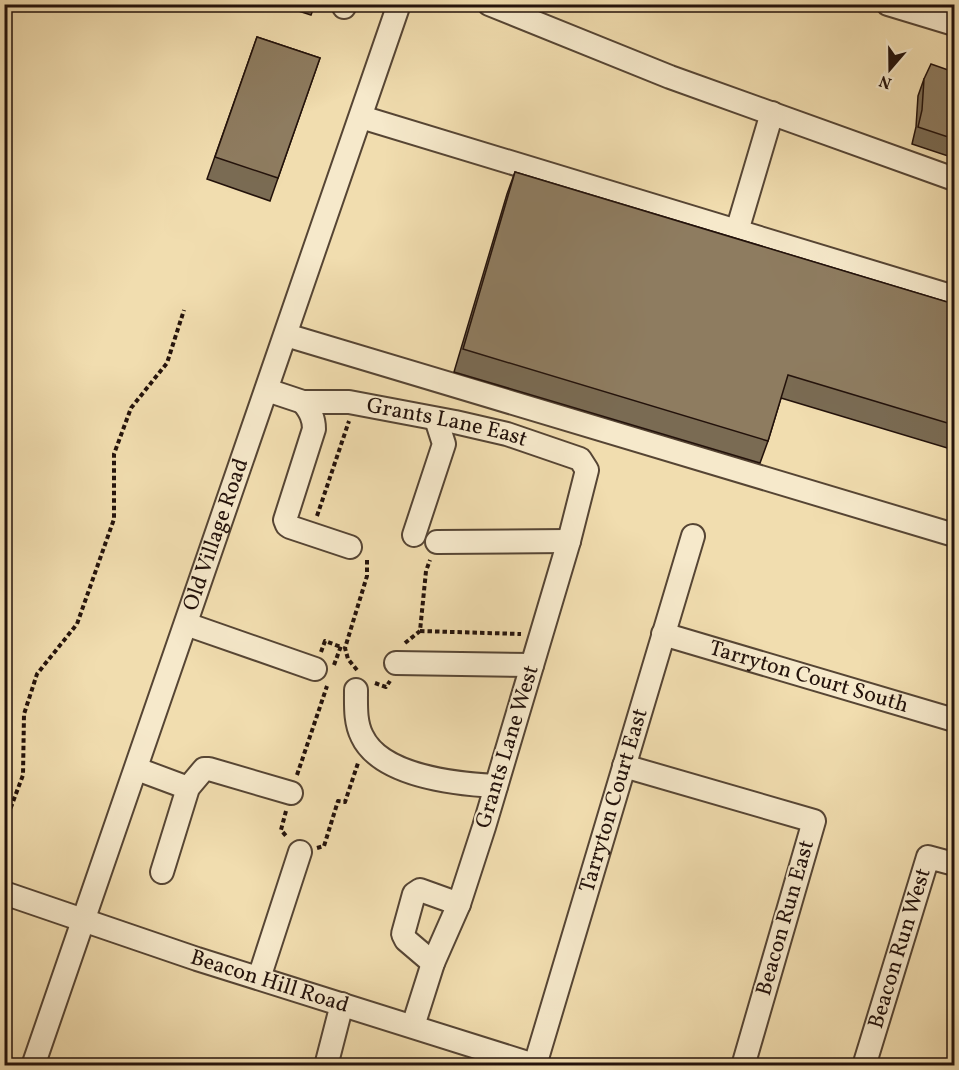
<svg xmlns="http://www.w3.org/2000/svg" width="959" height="1070" font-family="Vollkorn,serif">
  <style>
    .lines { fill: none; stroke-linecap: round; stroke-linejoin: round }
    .minor-casing { stroke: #564534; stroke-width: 26 }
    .path { stroke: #23120b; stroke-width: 4; stroke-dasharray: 4.5 3; stroke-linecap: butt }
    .minor { stroke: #f6e9cb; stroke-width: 22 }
    .wall { fill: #7a6b53; stroke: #23120b; stroke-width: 1.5 }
    .building { fill: #8e7c60; stroke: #23120b; stroke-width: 1.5 }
    .labels { text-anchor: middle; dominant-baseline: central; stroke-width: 4.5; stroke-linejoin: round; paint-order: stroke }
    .street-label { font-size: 22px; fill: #23120b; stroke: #f6e9cb }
  </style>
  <rect width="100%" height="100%" fill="#f1ddaf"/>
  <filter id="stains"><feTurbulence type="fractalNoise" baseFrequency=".00333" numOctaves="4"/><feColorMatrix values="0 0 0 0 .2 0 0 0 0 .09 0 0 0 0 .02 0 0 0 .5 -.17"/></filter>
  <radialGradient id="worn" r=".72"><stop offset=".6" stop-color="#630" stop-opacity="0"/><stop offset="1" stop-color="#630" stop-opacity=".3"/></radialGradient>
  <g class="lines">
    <g class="minor-casing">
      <g id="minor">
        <polyline points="489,4 670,77 954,179"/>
        <polyline points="888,4 954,24"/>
        <polyline points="344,7 344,4"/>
        <polyline points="361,117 954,297"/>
        <polyline points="737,231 772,113"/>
        <polyline points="286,335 954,535"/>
        <path id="s1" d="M 267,390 L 303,402 L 349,402 L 455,422 L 507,434 L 580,459 L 587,470 L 569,541 L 484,827 L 459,904 L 433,963 L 413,1026"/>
        <path d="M 303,402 C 310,411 314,418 314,429 L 285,520 L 287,525 L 290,527 L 350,547"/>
        <polyline points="414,535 444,444 436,419"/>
        <polyline points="437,542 569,541"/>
        <polyline points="186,624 315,669"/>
        <path id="s2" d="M 663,634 L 954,720"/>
        <polyline points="396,663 532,665"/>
        <path d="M 356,690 C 356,706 355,722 362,736 C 381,777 458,784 496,786"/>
        <polyline points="624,766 814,821 743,1066"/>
        <polyline points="137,769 188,788"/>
        <polyline points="162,872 188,788 204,769 209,769 291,793"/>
        <path id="s3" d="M 4,893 L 197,959 L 537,1066"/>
        <polyline points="433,963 406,940 403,934 414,894 420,890 459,904"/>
        <polyline points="259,978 300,852"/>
        <path id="s4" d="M 535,1065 L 693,536"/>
        <path id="s5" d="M 33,1066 L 399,4"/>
        <polyline points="326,1066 342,1004"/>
        <path id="s6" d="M 864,1066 L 928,857 L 954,864"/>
      </g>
    </g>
    <g class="path">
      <polyline points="317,516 349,421"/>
      <polyline points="420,631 521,634"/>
      <polyline points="405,643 420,631 426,571 430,560"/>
      <polyline points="321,652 325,641 341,647"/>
      <polyline points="334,665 341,646"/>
      <polyline points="357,670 348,659 345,648 367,576 367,559"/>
      <polyline points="375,683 386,687 390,681"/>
      <polyline points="297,775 327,686"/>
      <polyline points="286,811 281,830 287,837"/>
      <polyline points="8,815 23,775 24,714 37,674 77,624 114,519 114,454 131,408 167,363 184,310"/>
      <polyline points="317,848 324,846 338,801 345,802 358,763"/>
    </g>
    <use href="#minor" class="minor"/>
  </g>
  <g class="wall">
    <polygon points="277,4 315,4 311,15"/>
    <polygon points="257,37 320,58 270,201 207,179"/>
    <polygon points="954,72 954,158 912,144 916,127 918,96 924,79"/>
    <polygon points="515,172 954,304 954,450 781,398 768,441 760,463 454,372 507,194"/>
  </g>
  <g class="building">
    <polygon points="257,37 320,58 278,178 215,157"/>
    <polygon points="931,64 954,72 954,139 918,127 922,110 924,79"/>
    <polygon points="515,172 954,304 954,425 788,375 768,441 463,349"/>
  </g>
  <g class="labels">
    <g class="street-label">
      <text stroke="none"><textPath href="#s1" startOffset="184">Grants Lane East</textPath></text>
      <text stroke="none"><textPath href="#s5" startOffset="562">Old Village Road</textPath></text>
      <text stroke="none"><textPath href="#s2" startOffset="152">Tarryton Court South</textPath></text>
      <text transform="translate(508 747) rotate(-73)">Grants Lane West</text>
      <text stroke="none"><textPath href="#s4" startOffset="276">Tarryton Court East</textPath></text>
      <text transform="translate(786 918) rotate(-74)">Beacon Run East</text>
      <text stroke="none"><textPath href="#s6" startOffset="123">Beacon Run West</textPath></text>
      <text stroke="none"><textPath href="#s3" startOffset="280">Beacon Hill Road</textPath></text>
    </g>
  </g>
  <rect width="959" height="1070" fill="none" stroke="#f1ddaf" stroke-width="24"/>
  <rect x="6" y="6" width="947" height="1058" fill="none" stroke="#23120b" stroke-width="3"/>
  <rect x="12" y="12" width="935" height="1046" fill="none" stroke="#23120b" stroke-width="1.5"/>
  <g transform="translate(890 69) rotate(200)" stroke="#f6e9cb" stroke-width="4.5" paint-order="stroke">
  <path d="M0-4.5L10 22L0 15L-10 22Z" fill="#23120b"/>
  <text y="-9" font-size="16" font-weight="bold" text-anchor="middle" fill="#23120b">N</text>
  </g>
  <rect width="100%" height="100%" filter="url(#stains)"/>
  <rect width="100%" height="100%" fill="url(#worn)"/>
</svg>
